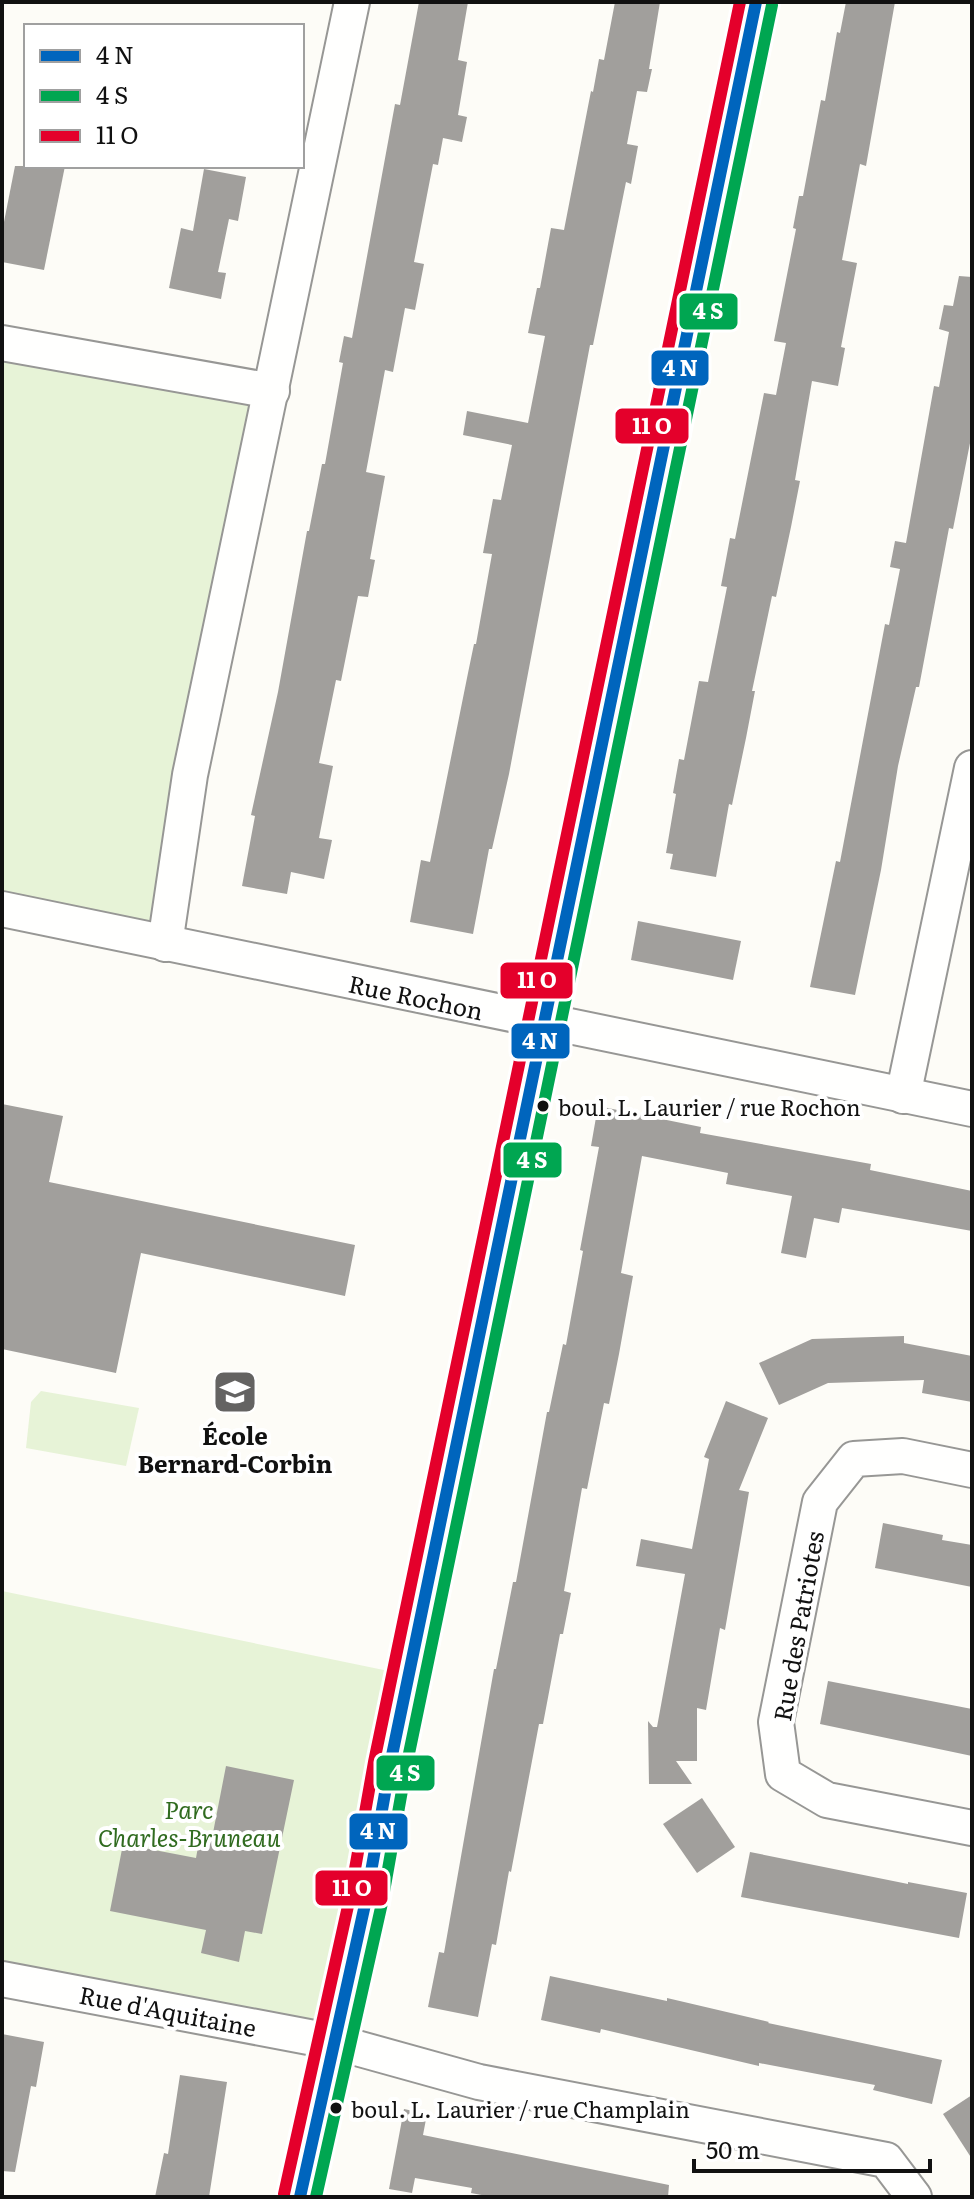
<svg xmlns="http://www.w3.org/2000/svg" width="974" height="2199" font-family="Literata,serif">
  <style>
    .green { fill: #e7f3d7 }
    .building { fill: #a19f9c }
    .lines { fill: none; stroke-linecap: round; stroke-linejoin: round }
    .street-casing { stroke: #979795; stroke-width: 38 }
    .street { stroke: #fffffe; stroke-width: 34 }
    .bus-1-casing { stroke: #fff; stroke-width: 18 }
    .bus-2-casing { stroke: #fff; stroke-width: 18 }
    .bus-3-casing { stroke: #fff; stroke-width: 18 }
    .bus-1 { stroke: #0065bd; stroke-width: 12 }
    .bus-2 { stroke: #00a651; stroke-width: 12 }
    .bus-3 { stroke: #e4002b; stroke-width: 12 }
    .bus-dot { fill: #111; stroke: #fff; stroke-width: 3 }
    .labels { text-anchor: middle; dominant-baseline: central; stroke-width: 8; stroke-linejoin: round; paint-order: stroke }
    .bus-label { font-size: 22px; fill: #111; stroke: #fff; text-anchor: start }
    .street-label { font-size: 24px; fill: #111; stroke: #fff }
    .poi-label { font-size: 24px; font-weight: bold; fill: #111; stroke: #fff }
    .park-label { font-size: 24px; font-style: italic; fill: #306b1f; stroke: #fff }
    .line-badge { stroke: #fff; stroke-width: 3 }
    .badge-label { font-size: 22px; text-anchor: middle; font-weight: bold; fill: #fff }
  </style>
  <rect width="100%" height="100%" fill="#fdfcf7"/>
  <g class="green">
    <polygon points="2,343 265,391 159,944 2,910"/>
    <polygon points="41,1391 139,1408 126,1466 26,1448 31,1402"/>
    <polygon points="2,1591 408,1675 335,2042 2,1979"/>
  </g>
  <g class="building">
    <polygon points="419,2 468,2 458,60 467,62 458,115 467,117 462,142 443,138 438,165 433,164 414,262 424,264 415,310 405,308 393,372 385,370 366,472 385,476 370,559 375,560 368,597 358,596 341,681 336,680 319,763 333,766 319,838 332,840 324,879 291,872 287,894 242,886 255,816 251,815 278,692 307,531 309,531 322,464 325,464 343,363 339,362 344,336 352,338 395,104 400,105"/>
    <polygon points="615,2 660,2 649,69 652,69 647,92 637,91 627,144 638,146 631,184 626,182 593,345 590,345 509,774 492,849 489,849 473,934 410,922 421,860 430,862 468,673 474,644 476,644 492,554 483,553 493,499 501,500 512,445 463,435 467,411 528,423 545,336 528,333 537,288 540,288 551,228 564,230 591,91 593,92 599,59 604,60"/>
    <polygon points="846,2 895,2 866,166 860,164 842,260 857,263 841,347 845,348 838,386 812,381 795,480 800,481 791,527 776,597 772,596 752,691 755,691 746,738 732,805 729,804 716,877 670,869 673,854 666,853 676,794 673,793 679,759 684,760 699,681 708,682 727,587 721,586 730,538 735,539 764,393 776,395 786,343 774,341 796,229 793,228 799,196 803,196 821,100 825,101 837,32 840,33"/>
    <polygon points="15,166 65,166 44,270 2,262 2,232"/>
    <polygon points="204,169 246,177 238,221 229,219 218,272 226,273 221,299 169,288 181,228 193,231"/>
    <polygon points="959,276 972,277 972,433 953,529 949,528 919,687 916,687 898,766 881,870 855,995 810,987 836,861 840,862 885,624 889,625 900,569 890,567 895,541 906,543 934,386 939,387 949,332 939,329 944,305 953,306"/>
    <polygon points="638,921 741,941 733,980 631,960"/>
    <polygon points="2,1104 63,1116 49,1182 355,1245 345,1296 141,1253 116,1373 2,1349"/>
    <polygon points="598,1106 701,1127 700,1133 871,1164 870,1170 972,1191 972,1231 842,1208 839,1223 814,1218 806,1258 781,1253 792,1196 726,1184 728,1173 642,1156 621,1273 633,1276 619,1354 609,1404 604,1403 587,1489 582,1488 564,1591 571,1593 563,1634 560,1634 543,1724 539,1724 511,1872 509,1871 496,1945 492,1944 478,2017 428,2007 439,1952 444,1953 494,1669 496,1669 513,1582 516,1582 547,1412 549,1412 563,1344 566,1345 583,1251 580,1250 599,1147 591,1146"/>
    <polygon points="904,1336 904,1343 972,1356 972,1402 922,1393 924,1380 828,1383 779,1405 759,1363 812,1339"/>
    <polygon points="726,1401 768,1418 739,1490 749,1492 725,1630 720,1628 706,1710 697,1708 697,1761 676,1761 692,1784 649,1784 648,1721 653,1727 657,1727 685,1574 636,1566 641,1539 692,1549 709,1459 704,1457"/>
    <polygon points="883,1523 943,1535 942,1540 972,1545 972,1587 875,1568"/>
    <polygon points="828,1681 972,1709 972,1756 820,1724"/>
    <polygon points="226,1766 294,1780 262,1934 245,1931 239,1962 201,1953 206,1930 110,1911 123,1844 196,1858 200,1836 212,1838"/>
    <polygon points="702,1798 735,1847 697,1873 663,1824"/>
    <polygon points="750,1852 908,1884 908,1882 967,1893 959,1938 741,1897"/>
    <polygon points="550,1976 667,2001 667,1998 769,2022 768,2023 942,2060 932,2104 873,2090 875,2085 759,2063 759,2066 601,2029 600,2033 541,2020"/>
    <polygon points="2,2034 44,2042 36,2087 31,2086 15,2172 2,2171"/>
    <polygon points="180,2075 227,2082 209,2197 155,2197 164,2153 168,2154"/>
    <polygon points="972,2095 972,2159 943,2114"/>
    <polygon points="404,2109 427,2114 423,2135 669,2185 668,2197 492,2197 471,2193 472,2188 415,2178 412,2193 389,2189"/>
  </g>
  <g class="lines">
    <g class="street-casing">
      <g id="street">
        <polyline points="2,343 272,391"/>
        <polyline points="2,909 972,1109"/>
        <polyline points="165,944 190,775 352,2"/>
        <polyline points="903,1096 972,768"/>
        <polyline points="972,1470 903,1456 854,1459 820,1502 776,1722 783,1774 827,1800 972,1828"/>
        <polyline points="2,1979 335,2042 479,2082 886,2160 914,2197"/>
        <polyline points="300,2197 366,1900 390,1765 756,2"/>
      </g>
    </g>
    <use href="#street" class="street"/>
    <g class="bus-1-casing">
      <polyline id="bus-1" points="300,2197 366,1900 390,1765 756,2"/>
    </g>
    <g class="bus-2-casing">
      <polyline id="bus-2" points="316,2197 382,1903 406,1768 772,5"/>
    </g>
    <g class="bus-3-casing">
      <polyline id="bus-3" points="284,2194 350,1897 374,1762 740,2"/>
    </g>
    <use href="#bus-1" class="bus-1"/>
    <use href="#bus-2" class="bus-2"/>
    <use href="#bus-3" class="bus-3"/>
  </g>
  <defs>
    <g id="school-square" transform="scale(2.3)"><rect x="-9" y="-9" width="18" height="18" rx="4" fill="#646362" stroke="#fff"/><path d="M0-5L7-2L0 1L-7-2ZM-4 1L0 2.5L4 1V4Q0 6-4 4Z" fill="#fff"/></g>
  </defs>
  <g fill-rule="evenodd">
    <use href="#school-square" x="235" y="1392"/>
  </g>
  <g class="bus-dot">
    <circle cx="543" cy="1106" r="7"/>
    <circle cx="336" cy="2108" r="7"/>
  </g>
  <g class="labels">
    <g class="bus-label">
      <text x="558" y="1106">boul. L. Laurier / rue Rochon</text>
      <text x="351" y="2108">boul. L. Laurier / rue Champlain</text>
    </g>
    <g class="street-label">
      <text transform="translate(416 996) rotate(12)">Rue Rochon</text>
      <text transform="translate(797 1626) rotate(-80)">Rue des Patriotes</text>
      <text transform="translate(168 2010) rotate(11)">Rue d'Aquitaine</text>
    </g>
    <g class="poi-label">
      <text x="235" y="1434">École<tspan x="235" dy="28">Bernard-Corbin</tspan></text>
    </g>
    <g class="park-label">
      <text x="189" y="1808">Parc<tspan x="189" dy="28">Charles-Bruneau</tspan></text>
    </g>
  </g>
  <g class="line-badge">
    <rect x="678" y="292" width="61" height="39" rx="8" fill="#00a651"/>
    <rect x="650" y="349" width="60" height="38" rx="8" fill="#0065bd"/>
    <rect x="614" y="407" width="76" height="38" rx="8" fill="#e4002b"/>
    <rect x="499" y="961" width="75" height="39" rx="8" fill="#e4002b"/>
    <rect x="510" y="1022" width="61" height="38" rx="8" fill="#0065bd"/>
    <rect x="502" y="1141" width="61" height="38" rx="8" fill="#00a651"/>
    <rect x="375" y="1754" width="61" height="38" rx="8" fill="#00a651"/>
    <rect x="348" y="1812" width="61" height="39" rx="8" fill="#0065bd"/>
    <rect x="314" y="1869" width="75" height="38" rx="8" fill="#e4002b"/>
  </g>
  <g class="badge-label">
    <text x="708" y="319">4 S</text>
    <text x="680" y="376">4 N</text>
    <text x="652" y="434">11 O</text>
    <text x="537" y="988">11 O</text>
    <text x="540" y="1049">4 N</text>
    <text x="532" y="1168">4 S</text>
    <text x="405" y="1781">4 S</text>
    <text x="378" y="1839">4 N</text>
    <text x="352" y="1896">11 O</text>
  </g>
  <rect width="974" height="2199" fill="none" stroke="#111111" stroke-width="8"/>
  <rect x="24" y="24" width="280" height="144" fill="#ffffff" stroke="#a0a0a0" stroke-width="2"/>
  <rect x="40" y="50" width="40" height="12" fill="#0065bd" stroke="#a0a0a0" stroke-width="2"/>
  <text x="96" y="64" font-size="24" fill="#111111">4 N</text>
  <rect x="40" y="90" width="40" height="12" fill="#00a651" stroke="#a0a0a0" stroke-width="2"/>
  <text x="96" y="104" font-size="24" fill="#111111">4 S</text>
  <rect x="40" y="130" width="40" height="12" fill="#e4002b" stroke="#a0a0a0" stroke-width="2"/>
  <text x="96" y="144" font-size="24" fill="#111111">11 O</text>
  <path d="M694 2159v12h236v-12" fill="none" stroke="#111111" stroke-width="4"/>
  <text x="706" y="2159" font-size="24" fill="#111111" stroke="#ffffff" stroke-width="6" paint-order="stroke">50 m</text>
</svg>
